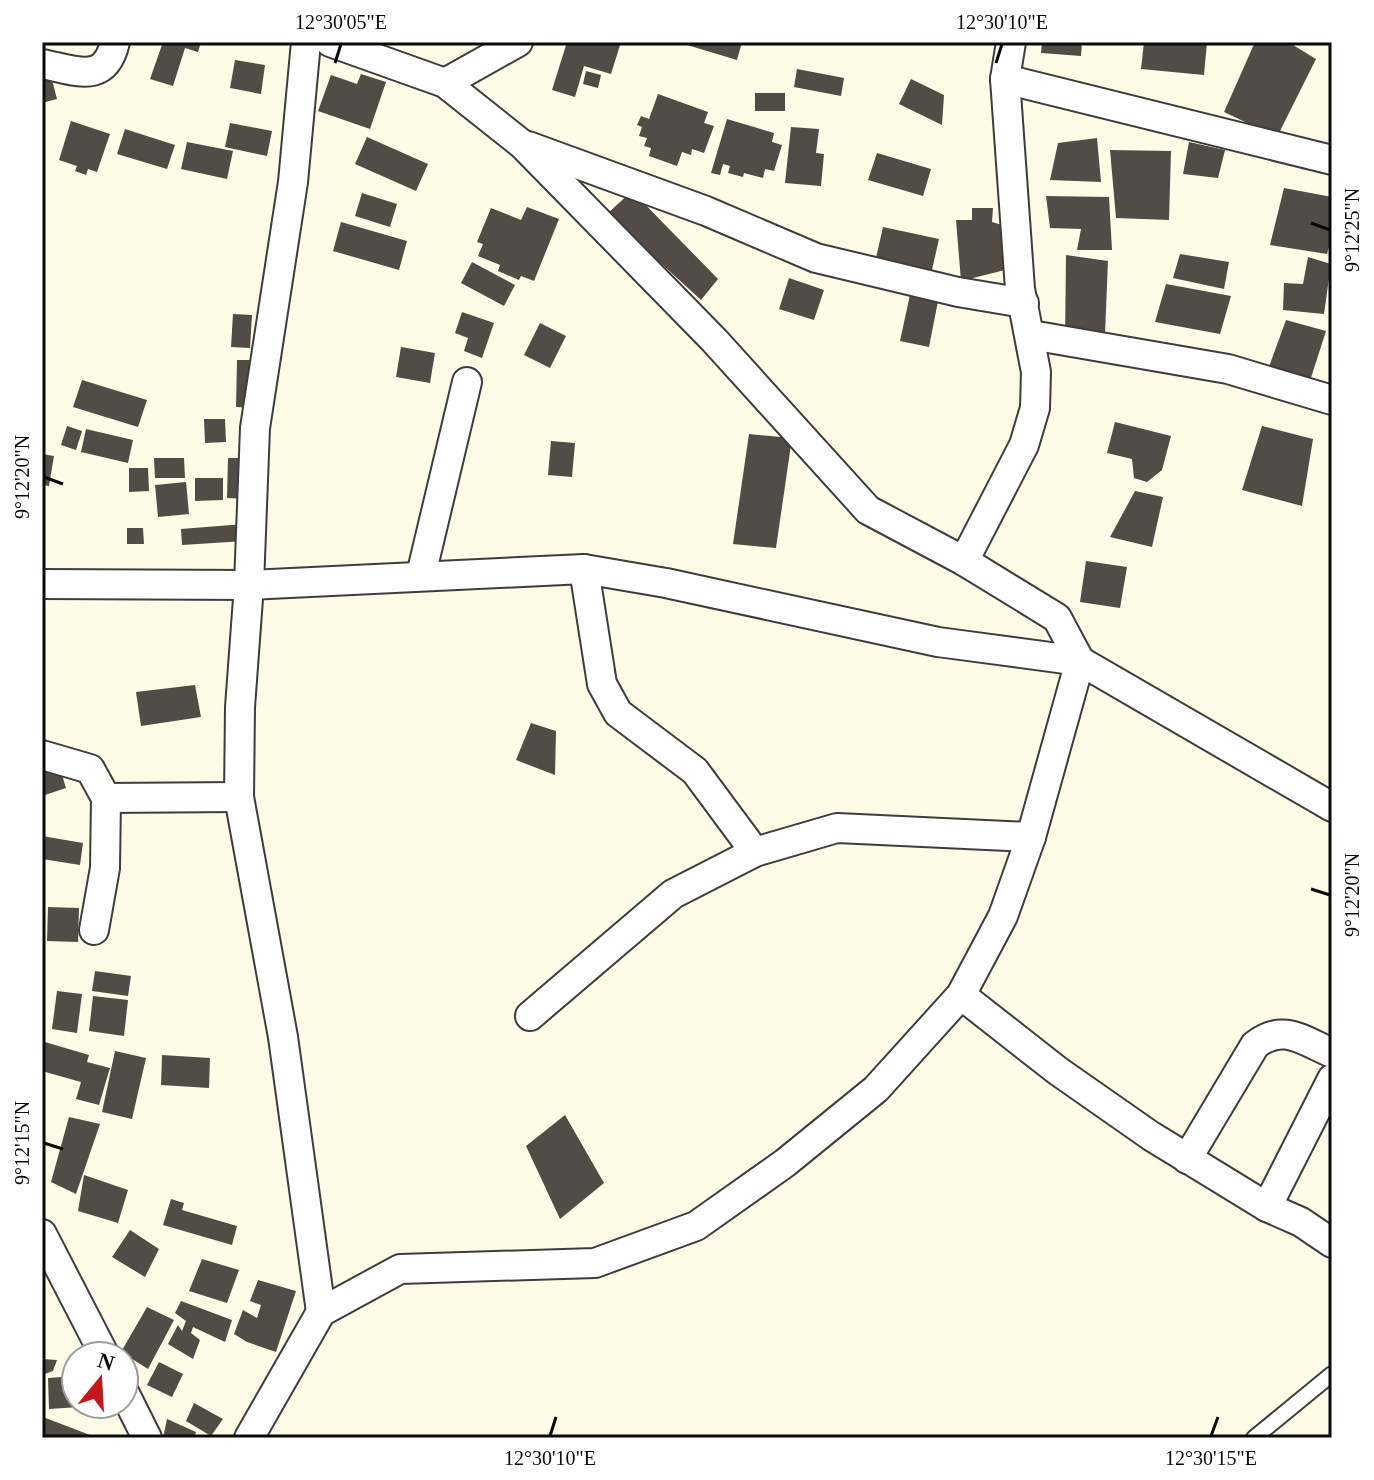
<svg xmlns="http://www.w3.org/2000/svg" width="1374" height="1480" font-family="Georgia,serif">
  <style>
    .building { fill: #534b45 }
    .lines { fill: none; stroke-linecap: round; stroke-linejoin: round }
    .service-casing { stroke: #3d3d3d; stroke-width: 18 }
    .minor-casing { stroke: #3d3d3d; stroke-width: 32 }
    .service { stroke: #fff; stroke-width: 14 }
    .minor { stroke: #fff; stroke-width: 28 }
    .ticks { fill: none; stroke: #0a0a0a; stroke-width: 3 }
    .neatline { fill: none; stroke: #0a0a0a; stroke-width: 3 }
    .ticks-label { font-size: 20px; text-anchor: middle; fill: #0a0a0a }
  </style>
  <rect width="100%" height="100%" fill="#fffbe6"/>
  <g class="building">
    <polygon points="163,42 201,42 198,52 185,48 173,86 150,79"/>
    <polygon points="567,42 621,42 611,74 584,66 575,97 552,90"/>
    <polygon points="677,42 742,42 737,60"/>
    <polygon points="1042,42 1082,42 1081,56 1041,53"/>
    <polygon points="1144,42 1207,42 1204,75 1141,69"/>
    <polygon points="1255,42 1288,42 1316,59 1277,137 1224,112"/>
    <polygon points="235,60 265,65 261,94 230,88"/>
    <polygon points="797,69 844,78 841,96 794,87"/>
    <polygon points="586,71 601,75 598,88 583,84"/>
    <polygon points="361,74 386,82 370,129 318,111 331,75 357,84"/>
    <polygon points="51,76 57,99 42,103 42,78"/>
    <polygon points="911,79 944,95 942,125 899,104"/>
    <rect x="755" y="93" width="30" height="18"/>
    <polygon points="658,94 708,112 704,123 714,126 704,153 692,149 691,155 682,152 677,166 649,156 651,148 644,146 647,138 639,136 642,127 637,125 641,116 649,119"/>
    <polygon points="727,119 774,133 772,142 782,145 774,171 765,169 763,178 744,173 743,177 728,173 730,166 723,164 720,175 711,173"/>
    <polygon points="71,121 110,134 97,172 88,169 86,175 75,171 77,166 59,160"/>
    <polygon points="230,123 272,131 267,156 225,147"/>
    <polygon points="791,127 819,129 816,153 824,154 821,186 785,183"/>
    <polygon points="125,129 175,145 167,169 117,154"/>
    <polygon points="367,137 428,164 416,191 355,164"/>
    <polygon points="1097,138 1101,182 1050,180 1058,143"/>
    <polygon points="187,142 233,151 227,179 181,169"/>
    <polygon points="1189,142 1225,150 1218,178 1183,174"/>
    <polygon points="1110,150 1171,151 1169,220 1116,218"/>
    <polygon points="877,153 931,169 923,196 868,180"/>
    <polygon points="1284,188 1332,197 1332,236 1327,254 1270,245"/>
    <polygon points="632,191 718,279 701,300 607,214"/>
    <polygon points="362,193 397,204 390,227 355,216"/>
    <polygon points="1046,196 1109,197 1112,250 1077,250 1081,229 1050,228"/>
    <polygon points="527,207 559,219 534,281 521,276 519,280 498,271 500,265 478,256 483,244 477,242 491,208 521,220"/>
    <polygon points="972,208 993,208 992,222 1005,226 1005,270 961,281 956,220 972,220"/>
    <polygon points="341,222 407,241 399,270 333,251"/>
    <polygon points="883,227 939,239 932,270 883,270 876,258"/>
    <polygon points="1180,254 1229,262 1224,289 1173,278"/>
    <polygon points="1066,255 1108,261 1105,334 1065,341"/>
    <polygon points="1308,257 1331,264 1324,314 1283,310 1284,283 1303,284"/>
    <polygon points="472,262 515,285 504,306 461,283"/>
    <polygon points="789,278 824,290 814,320 779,309"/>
    <polygon points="1166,284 1231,296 1220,334 1155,322"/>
    <polygon points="911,290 939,296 929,347 900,341"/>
    <polygon points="462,312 494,323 482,358 464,351 468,338 455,333"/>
    <polygon points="233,314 252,315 250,348 231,347"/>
    <polygon points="1286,320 1326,331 1308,387 1266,375"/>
    <polygon points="540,323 566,336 550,368 524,355"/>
    <polygon points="401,347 435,353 430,383 396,377"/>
    <polygon points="237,360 254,360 253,408 236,407"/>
    <polygon points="82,380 147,400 138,427 73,407"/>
    <polygon points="204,419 225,419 226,442 205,443"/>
    <polygon points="1115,422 1171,436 1162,470 1147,482 1134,478 1132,459 1107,453"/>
    <polygon points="67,426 82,431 76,450 61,445"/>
    <polygon points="1262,426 1313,439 1302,506 1242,490"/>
    <polygon points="86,429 133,440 128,463 81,452"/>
    <polygon points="749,434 792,438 776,548 733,544"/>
    <polygon points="551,441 575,443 572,477 548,475"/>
    <polygon points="42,454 54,456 49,486 42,485"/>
    <polygon points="154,458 184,458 185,478 155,478"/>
    <polygon points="228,458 250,458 248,499 227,498"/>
    <polygon points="129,468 148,468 149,491 129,492"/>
    <polygon points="195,478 223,478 223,500 195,501"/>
    <polygon points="186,482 189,514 158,517 155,485"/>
    <polygon points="1135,491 1163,497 1152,547 1110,537"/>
    <polygon points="244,524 245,541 182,545 181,529"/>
    <polygon points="127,528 143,528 144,544 127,544"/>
    <polygon points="1086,561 1127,567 1120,608 1080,602"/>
    <polygon points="195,685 201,717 141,726 136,692"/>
    <polygon points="531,723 556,731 555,775 516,760"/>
    <polygon points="59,765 66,788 42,796 42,770"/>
    <polygon points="42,836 83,843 80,865 42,859"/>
    <polygon points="48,907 79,908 78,942 47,941"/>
    <polygon points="95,971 131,976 128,996 92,991"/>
    <polygon points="57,991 82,994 77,1033 52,1029"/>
    <polygon points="93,996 128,1000 124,1036 89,1031"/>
    <polygon points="45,1042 89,1055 87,1062 110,1068 99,1105 76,1099 81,1082 42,1071"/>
    <polygon points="115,1051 146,1058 132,1119 102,1112"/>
    <polygon points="162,1055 210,1058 209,1088 161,1085"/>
    <polygon points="565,1115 604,1183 560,1219 526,1146"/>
    <polygon points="69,1117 100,1124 76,1194 51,1182"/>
    <polygon points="84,1175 128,1190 118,1223 78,1211"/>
    <polygon points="171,1199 184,1203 182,1210 237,1226 232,1245 163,1225"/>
    <polygon points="130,1230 159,1249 145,1277 112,1257"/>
    <polygon points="202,1259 239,1270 227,1303 189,1291"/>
    <polygon points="258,1280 296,1291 276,1352 247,1342 234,1334 243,1310 257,1318 261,1305 250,1301"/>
    <polygon points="181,1301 232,1320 225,1342 193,1327 191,1333 200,1340 193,1359 168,1344 178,1325 182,1331 186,1321 175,1313"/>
    <polygon points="147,1307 174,1320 148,1369 121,1352"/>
    <polygon points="42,1359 57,1360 53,1371 42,1375"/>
    <polygon points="159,1362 183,1374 172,1397 147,1385"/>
    <polygon points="76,1376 76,1404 94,1404 94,1406 49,1409 48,1378"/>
    <polygon points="194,1403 223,1419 211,1436 186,1421"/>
    <polygon points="43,1417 90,1435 89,1438 42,1438"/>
    <polygon points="167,1419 196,1432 194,1438 163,1438"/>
  </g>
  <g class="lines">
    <g class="service-casing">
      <polyline id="service" points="1254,1438 1332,1374"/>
    </g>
    <g class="minor-casing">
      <g id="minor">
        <polyline points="306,42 293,182 255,428 249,585 240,707 239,797 283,1037 321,1312"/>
        <path d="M 42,64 C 75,70 105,86 115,42"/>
        <polyline points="1005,79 1332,160"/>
        <polyline points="445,83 518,42"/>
        <polyline points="528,146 706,211 816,258 958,292 1024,303"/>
        <polyline points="1031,335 1228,369 1332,400"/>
        <polyline points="964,561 1024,445 1035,408 1036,372 1020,289 1005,79 1011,42"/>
        <polyline points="584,569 602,684 618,713 695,771 755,852"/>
        <polyline points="421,575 467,382"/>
        <polyline points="42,584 249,585 584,569 666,583 938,642 1080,661 1332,807"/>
        <polyline points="42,755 90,769 106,798 105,868 94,930"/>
        <polyline points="106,798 239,797"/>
        <polyline points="961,995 1058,1071 1151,1136 1267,1207 1301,1222 1332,1243"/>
        <polyline points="530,1016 673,894 755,852 837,828 1031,837"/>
        <path d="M 1187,1159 L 1255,1045 C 1283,1023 1302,1040 1332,1053"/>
        <polyline points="1267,1207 1332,1079"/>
        <polyline points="42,1234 105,1356"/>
        <polyline points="124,1392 147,1438"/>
        <polyline points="249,1438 321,1312 400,1269 595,1263 696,1226 785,1163 876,1089 961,995 1003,916 1031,837 1080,661 1057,618 964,561 868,510 714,340 523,145 445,83 330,42"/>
      </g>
    </g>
    <use href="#service" class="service"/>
    <use href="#minor" class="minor"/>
  </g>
  <path class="ticks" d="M 335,63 L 341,44M 996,63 L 1002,44M 1311,223 L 1330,230M 44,477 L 63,484M 1311,889 L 1330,895M 44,1143 L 63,1149M 550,1436 L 556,1417M 1211,1436 L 1218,1417"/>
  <rect width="1374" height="1480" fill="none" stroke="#ffffff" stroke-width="88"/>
  <g transform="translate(100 1380) rotate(18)"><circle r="38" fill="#ffffff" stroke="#9d9d9d" stroke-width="2"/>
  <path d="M0-6L14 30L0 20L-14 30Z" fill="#c61518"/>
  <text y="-12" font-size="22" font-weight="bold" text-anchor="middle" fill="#0a0a0a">N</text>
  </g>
  <rect x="44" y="44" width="1286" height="1392" class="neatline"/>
  <g class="ticks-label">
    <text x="341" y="29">12°30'05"E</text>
    <text x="1002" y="29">12°30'10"E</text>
    <text transform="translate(1352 230) rotate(-90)" y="7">9°12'25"N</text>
    <text transform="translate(22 477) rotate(-90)" y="7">9°12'20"N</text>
    <text transform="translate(1352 895) rotate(-90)" y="7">9°12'20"N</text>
    <text transform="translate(22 1143) rotate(-90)" y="7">9°12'15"N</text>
    <text x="550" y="1465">12°30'10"E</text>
    <text x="1211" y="1465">12°30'15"E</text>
  </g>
</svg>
